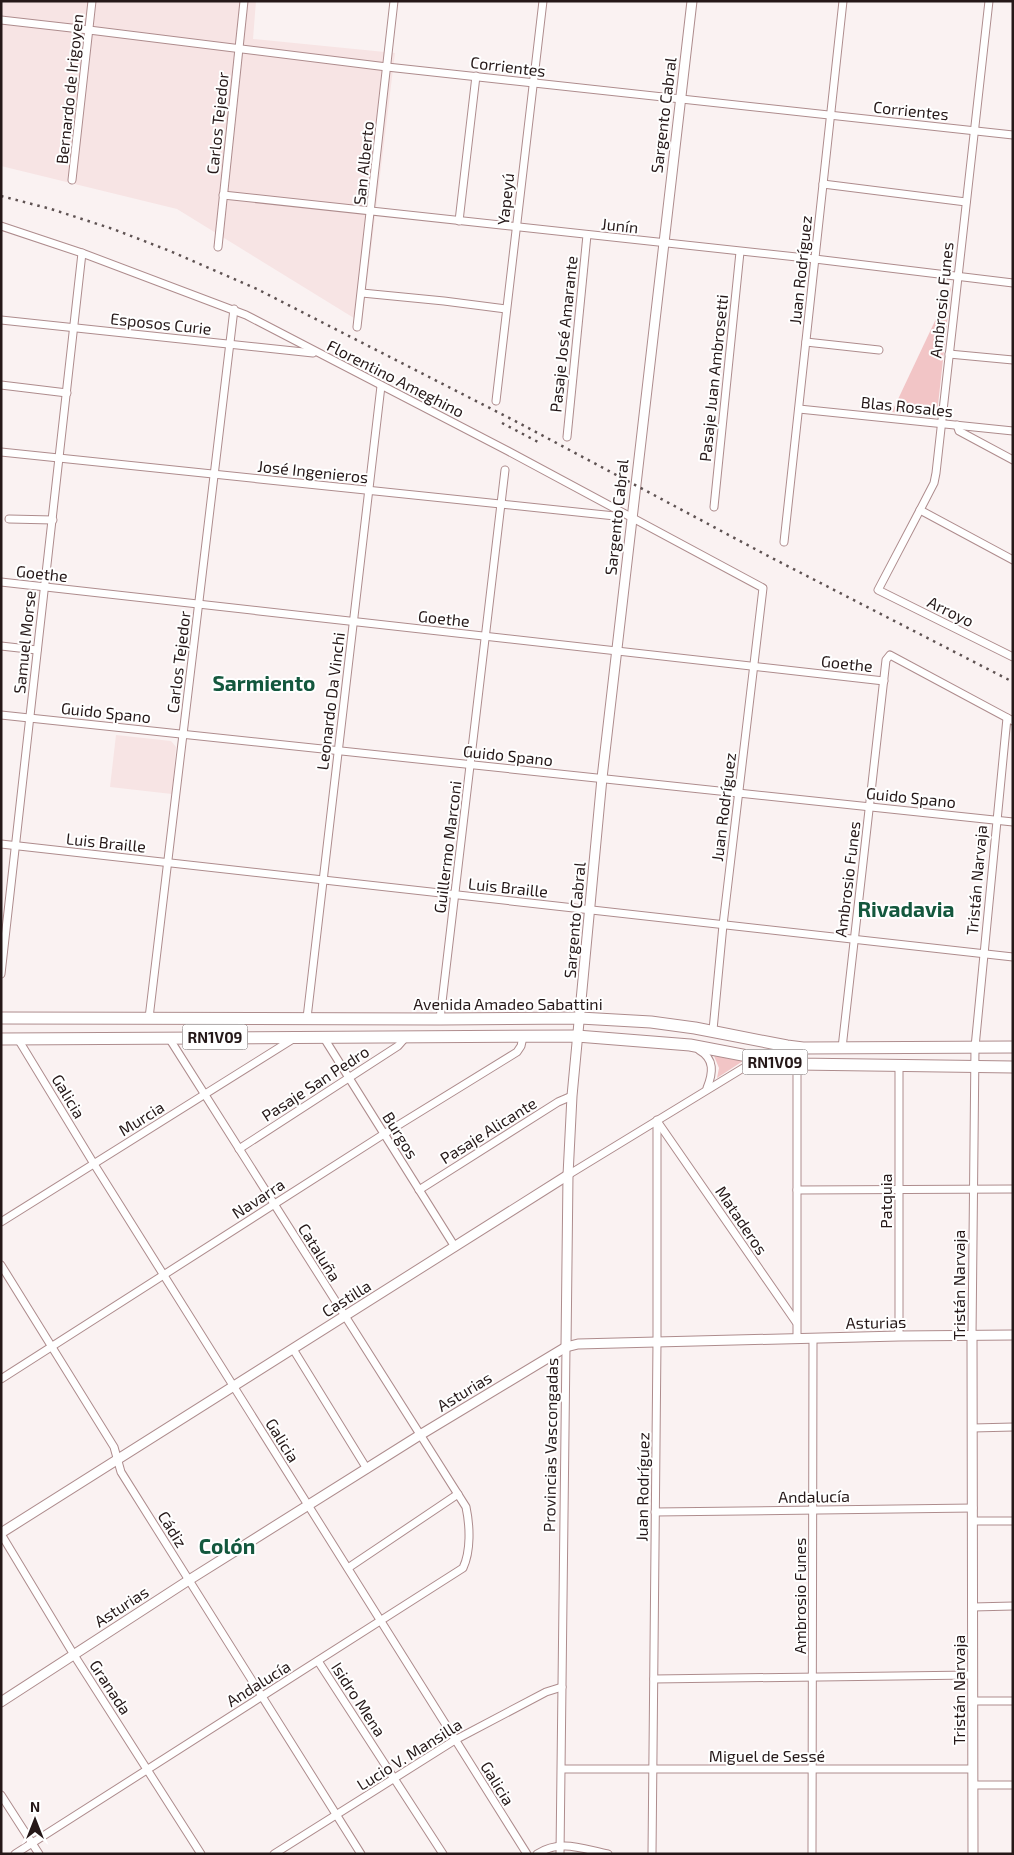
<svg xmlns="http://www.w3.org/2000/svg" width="1014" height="1855" font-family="'Exo 2',sans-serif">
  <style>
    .built { fill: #f7e4e4 }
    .green { fill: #f2c5c6 }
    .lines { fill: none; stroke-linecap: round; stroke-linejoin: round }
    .minor-casing { stroke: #ae8c8d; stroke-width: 9 }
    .tertiary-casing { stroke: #ae8c8d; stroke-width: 11 }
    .primary-casing { stroke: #ae8c8d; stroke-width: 13 }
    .minor { stroke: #fff; stroke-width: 7 }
    .tertiary { stroke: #fff; stroke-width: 9 }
    .primary { stroke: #fff; stroke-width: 11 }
    .rail { stroke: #5e5252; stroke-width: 2.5; stroke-dasharray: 2.5 5; stroke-linecap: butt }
    .labels { text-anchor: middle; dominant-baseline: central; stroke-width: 4; stroke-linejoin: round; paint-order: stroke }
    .shield { fill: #fff; stroke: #665d5d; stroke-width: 1 }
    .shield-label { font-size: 15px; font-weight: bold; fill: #251818 }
    .street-label { font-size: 16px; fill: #251818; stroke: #fff }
    .district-label { font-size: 21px; font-weight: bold; fill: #13573d; stroke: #fff }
  </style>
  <rect width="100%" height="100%" fill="#faf2f2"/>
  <g class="built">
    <polygon points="1,1 256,1 253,39 395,53 362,323 177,209 1,166"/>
    <polygon points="116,735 171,741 176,747 172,794 110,787"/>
  </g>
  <g class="green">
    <polygon points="951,287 937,414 934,417 892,412"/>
    <polygon points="714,1056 743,1061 717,1078 719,1068"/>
  </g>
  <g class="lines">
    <g class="minor-casing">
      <g id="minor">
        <polyline points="989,1 936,473 934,483 920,510 878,590 1013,657"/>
        <polyline points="1,20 89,30 387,67 1013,135"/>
        <polyline points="72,180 92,1"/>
        <polyline points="823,184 966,202"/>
        <polyline points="223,195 815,259 1013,283"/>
        <polyline points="459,221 476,76"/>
        <polyline points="1,226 82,253 246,315 508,451 763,588 723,925 713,1030"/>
        <polyline points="218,247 244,1"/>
        <polyline points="362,293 444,301 506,309"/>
        <polyline points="1,320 313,353"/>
        <polyline points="357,327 394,1"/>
        <polyline points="806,342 879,350"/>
        <polyline points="949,354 1013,360"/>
        <polyline points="1,385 67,393"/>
        <polyline points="496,401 543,1"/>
        <polyline points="799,409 1013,431"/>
        <polyline points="957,425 959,431 1013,460"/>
        <polyline points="567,437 587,235"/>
        <polyline points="1,452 615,516 622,513"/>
        <polyline points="714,507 740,252"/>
        <polyline points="920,510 1013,560"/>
        <polyline points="9,519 53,520"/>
        <polyline points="784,542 843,1"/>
        <polyline points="1,582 884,681"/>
        <polyline points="1,646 37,650"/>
        <polyline points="1,715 1013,822"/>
        <polyline points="1,844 1013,957"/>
        <polyline points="1,974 82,253"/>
        <polyline points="149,1018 234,309"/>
        <polyline points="307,1018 381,386"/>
        <polyline points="440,1019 505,470"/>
        <polyline points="324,1038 455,1247"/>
        <polyline points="18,1039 94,1164 527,1854"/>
        <polyline points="842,1048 886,660 890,655 1013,721"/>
        <path d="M 699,1050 C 715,1059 713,1073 707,1088"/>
        <polyline points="657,1121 796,1322"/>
        <polyline points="239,1149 398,1046 405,1038"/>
        <polyline points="568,1175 758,1059"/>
        <polyline points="419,1190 558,1102 572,1096"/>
        <polyline points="797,1190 1013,1189"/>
        <polyline points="1,1222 293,1039"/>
        <polyline points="1,1265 114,1447 121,1472 361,1854"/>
        <polyline points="899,1336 899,1065"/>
        <polyline points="972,1336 975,1047 1007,718"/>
        <polyline points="797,1339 797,1064"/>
        <polyline points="293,1349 367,1469"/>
        <polyline points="1,1379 384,1134 517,1052 521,1046 523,1037"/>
        <polyline points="973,1428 1013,1427"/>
        <polyline points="655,1512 973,1508"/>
        <polyline points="973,1521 1013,1521"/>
        <polyline points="1,1534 74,1655 201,1854"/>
        <polyline points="348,1568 458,1494"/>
        <polyline points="973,1607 1013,1606"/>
        <polyline points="318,1661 443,1854"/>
        <polyline points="654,1679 973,1675"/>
        <polyline points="973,1701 1013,1701"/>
        <polyline points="562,1769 973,1769"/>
        <polyline points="973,1785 1013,1785"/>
        <polyline points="1,1795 39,1854"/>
        <path d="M 15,1854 L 463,1568 C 471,1551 470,1526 466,1507 L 169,1038"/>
        <polyline points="274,1854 455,1740 546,1692 562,1687"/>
        <path d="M 537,1854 C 561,1839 582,1849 608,1854"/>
        <polyline points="560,1854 566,1347"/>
        <polyline points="652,1854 657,1342 657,1120"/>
        <polyline points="812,1854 813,1338"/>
      </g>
    </g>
    <g class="tertiary-casing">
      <g id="tertiary">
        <polyline points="972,1336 973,1854"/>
        <polyline points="566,1347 568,1175 572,1096 602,778 692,1"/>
        <polyline points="1,1533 568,1175"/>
        <polyline points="1,1702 189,1580 420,1435 566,1347 578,1344 899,1336 1013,1335"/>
      </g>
    </g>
    <g class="primary-casing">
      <g id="primary">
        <polyline points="1,1018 440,1019 580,1018 651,1022 695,1028 787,1046 803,1048 1013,1047"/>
        <polyline points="1,1039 577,1036 690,1045 779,1062 797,1064 1013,1067"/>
      </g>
    </g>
    <use href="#minor" class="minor"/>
    <use href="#tertiary" class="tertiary"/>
    <use href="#primary" class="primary"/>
    <g class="rail">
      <polyline points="1,196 51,209 113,229 170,251 257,289 519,423 770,557 1013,682"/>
      <polyline points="502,423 538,442"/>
    </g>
  </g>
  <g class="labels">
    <g class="shield">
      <rect x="182.5" y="1024.5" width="65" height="25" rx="4"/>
      <rect x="742.5" y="1049.5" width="65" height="25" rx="4"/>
    </g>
    <g class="shield-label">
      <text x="215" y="1037">RN1V09</text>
      <text x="775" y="1062">RN1V09</text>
    </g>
    <g class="street-label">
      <text transform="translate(508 66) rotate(7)">Corrientes</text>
      <text transform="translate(69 89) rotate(-84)">Bernardo de Irigoyen</text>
      <text transform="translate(911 110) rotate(6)">Corrientes</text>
      <text transform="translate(663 115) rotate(-83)">Sargento Cabral</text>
      <text transform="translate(217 123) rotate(-84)">Carlos Tejedor</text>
      <text transform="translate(363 163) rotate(-84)">San Alberto</text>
      <text transform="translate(505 199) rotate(-84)">Yapeyú</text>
      <text transform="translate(620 225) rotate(6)">Junín</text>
      <text transform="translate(800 270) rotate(-84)">Juan Rodríguez</text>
      <text transform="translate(941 300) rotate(-84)">Ambrosio Funes</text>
      <text transform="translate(161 323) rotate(6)">Esposos Curie</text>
      <text transform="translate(563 334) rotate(-84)">Pasaje José Amarante</text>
      <text transform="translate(396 378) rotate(27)">Florentino Ameghino</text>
      <text transform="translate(713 378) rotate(-84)">Pasaje Juan Ambrosetti</text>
      <text transform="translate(907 406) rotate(6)">Blas Rosales</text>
      <text transform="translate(313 471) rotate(6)">José Ingenieros</text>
      <text transform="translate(616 517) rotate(-84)">Sargento Cabral</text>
      <text transform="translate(42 573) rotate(6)">Goethe</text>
      <text transform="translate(951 611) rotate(26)">Arroyo</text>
      <text transform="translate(444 618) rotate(6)">Goethe</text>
      <text transform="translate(24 642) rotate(-84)">Samuel Morse</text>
      <text transform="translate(178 662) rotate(-83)">Carlos Tejedor</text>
      <text transform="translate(847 663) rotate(6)">Goethe</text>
      <text transform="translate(330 701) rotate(-83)">Leonardo Da Vinchi</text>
      <text transform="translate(106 712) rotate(6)">Guido Spano</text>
      <text transform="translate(508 755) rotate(6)">Guido Spano</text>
      <text transform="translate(911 797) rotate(6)">Guido Spano</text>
      <text transform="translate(723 807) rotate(-83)">Juan Rodríguez</text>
      <text transform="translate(106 842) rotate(6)">Luis Braille</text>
      <text transform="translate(447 847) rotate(-83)">Guillermo Marconi</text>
      <text transform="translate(847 879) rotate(-83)">Ambrosio Funes</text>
      <text transform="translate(976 880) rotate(-85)">Tristán Narvaja</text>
      <text transform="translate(508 887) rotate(6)">Luis Braille</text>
      <text transform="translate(574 920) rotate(-85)">Sargento Cabral</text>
      <text x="508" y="1003">Avenida Amadeo Sabattini</text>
      <text transform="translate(315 1083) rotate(-33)">Pasaje San Pedro</text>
      <text transform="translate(69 1096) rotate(59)">Galicia</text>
      <text transform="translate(141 1118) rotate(-32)">Murcia</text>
      <text transform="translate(488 1130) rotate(-32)">Pasaje Alicante</text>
      <text transform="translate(401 1135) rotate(58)">Burgos</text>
      <text transform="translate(258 1198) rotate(-33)">Navarra</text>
      <text transform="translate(885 1201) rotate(-90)">Patquia</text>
      <text transform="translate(742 1220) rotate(56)">Mataderos</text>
      <text transform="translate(320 1252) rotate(58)">Cataluña</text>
      <text transform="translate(958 1285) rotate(-90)">Tristán Narvaja</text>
      <text transform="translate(346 1298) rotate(-32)">Castilla</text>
      <text transform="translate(876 1322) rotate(-1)">Asturias</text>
      <text transform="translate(464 1391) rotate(-31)">Asturias</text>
      <text transform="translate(283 1440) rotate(58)">Galicia</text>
      <text transform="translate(550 1445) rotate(-89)">Provincias Vascongadas</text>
      <text transform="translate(642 1487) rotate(-89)">Juan Rodríguez</text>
      <text transform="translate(814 1496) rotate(-1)">Andalucía</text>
      <text transform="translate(173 1529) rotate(58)">Cádiz</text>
      <text transform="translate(799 1596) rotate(-90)">Ambrosio Funes</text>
      <text transform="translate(121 1606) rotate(-33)">Asturias</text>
      <text transform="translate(258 1683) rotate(-32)">Andalucía</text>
      <text transform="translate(111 1687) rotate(57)">Granada</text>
      <text transform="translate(958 1690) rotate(-90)">Tristán Narvaja</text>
      <text transform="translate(359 1699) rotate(57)">Isidro Mena</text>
      <text transform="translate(409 1754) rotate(-32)">Lucio V. Mansilla</text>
      <text x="767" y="1755">Miguel de Sessé</text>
      <text transform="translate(498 1783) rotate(58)">Galicia</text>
    </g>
    <g class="district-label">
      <text x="264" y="682">Sarmiento</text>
      <text x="906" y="908">Rivadavia</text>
      <text x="227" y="1545">Colón</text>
    </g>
  </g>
  <rect width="1014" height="1855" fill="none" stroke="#251818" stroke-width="5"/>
  <g transform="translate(35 1820)" stroke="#ffffff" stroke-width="4" paint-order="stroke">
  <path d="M0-4L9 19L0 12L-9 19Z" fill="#251818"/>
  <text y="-8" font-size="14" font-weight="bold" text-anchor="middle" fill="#251818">N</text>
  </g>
</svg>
